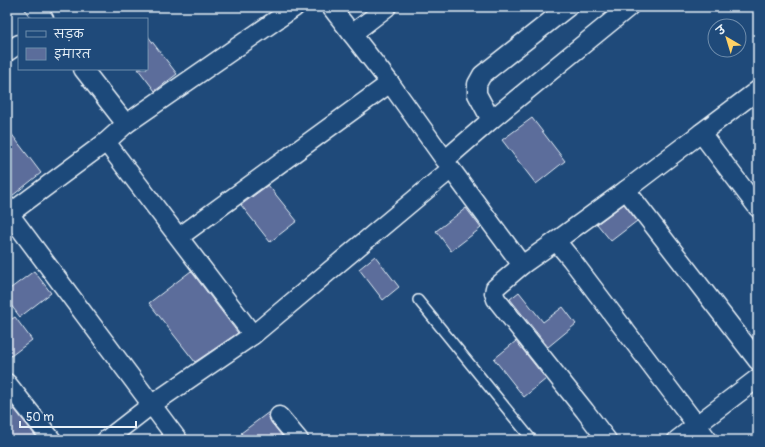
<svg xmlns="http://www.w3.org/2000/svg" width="765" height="447" font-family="Pangolin,'Playpen Sans Deva',sans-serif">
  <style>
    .building { fill: #5b6d9b; stroke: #e8f1f8 }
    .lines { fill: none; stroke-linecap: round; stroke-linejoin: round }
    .lane-casing { stroke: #e8f1f8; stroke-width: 12 }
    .street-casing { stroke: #e8f1f8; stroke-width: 21 }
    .lane { stroke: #1f4a7a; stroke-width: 9 }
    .street { stroke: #1f4a7a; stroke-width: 18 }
  </style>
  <rect width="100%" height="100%" fill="#1f4a7a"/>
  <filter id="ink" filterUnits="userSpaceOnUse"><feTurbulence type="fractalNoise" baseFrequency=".025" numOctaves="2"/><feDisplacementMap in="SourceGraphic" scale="8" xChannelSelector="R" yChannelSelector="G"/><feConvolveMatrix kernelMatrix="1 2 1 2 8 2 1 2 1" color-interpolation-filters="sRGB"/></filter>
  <g filter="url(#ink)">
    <g class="building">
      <polygon points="147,35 177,74 155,91 138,69 147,69"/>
      <polygon points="532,118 565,161 536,184 502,140"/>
      <polygon points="7,128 41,173 7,200"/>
      <polygon points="268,185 297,221 270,242 241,205"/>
      <polygon points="624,204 637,221 611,241 597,224"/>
      <polygon points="466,208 481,228 451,251 436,231"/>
      <polygon points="375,256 399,287 383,300 359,269"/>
      <polygon points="34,271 51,293 20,317 7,300 7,291"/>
      <polygon points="191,271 238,333 195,362 149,303"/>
      <polygon points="519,292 543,322 563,307 576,324 548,347 510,299"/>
      <polygon points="15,317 32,340 7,359 7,322"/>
      <polygon points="516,341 546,379 524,397 494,359"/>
      <polygon points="7,400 39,440 7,440"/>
      <polygon points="269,412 269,417 271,422 285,440 247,440 241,433"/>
    </g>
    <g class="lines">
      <g class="lane-casing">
        <polyline id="lane" points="418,300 532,440"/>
      </g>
      <g class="street-casing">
        <g id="street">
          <polyline points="35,7 44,19"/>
          <polyline points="331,7 390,83 445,160 491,120 629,7"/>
          <polyline points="352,34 387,7"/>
          <polyline points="7,52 19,44"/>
          <polyline points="83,69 126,124 106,142 253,335 451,169 522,265"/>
          <polyline points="491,120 477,94 477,84 482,75 568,7"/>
          <polyline points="126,124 295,7"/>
          <polyline points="701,133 758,90"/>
          <polyline points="626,190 701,133 758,208"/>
          <polyline points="7,211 178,440"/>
          <polyline points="9,214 106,142"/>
          <polyline points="179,237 390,83"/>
          <polyline points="556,241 571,259 708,440"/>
          <polyline points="7,383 52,440"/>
          <polyline points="279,416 299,440"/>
          <polyline points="106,440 151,405 253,335"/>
          <polyline points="607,440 585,411 496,299 494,293 495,288 522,265 556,241 626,190 758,361"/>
          <polyline points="677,440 758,378"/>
        </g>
      </g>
      <use href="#lane" class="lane"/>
      <use href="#street" class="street"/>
    </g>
  </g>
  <rect width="765" height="447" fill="none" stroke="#1f4a7a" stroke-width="24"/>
  <rect x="12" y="12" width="741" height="423" fill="none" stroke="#e8f1f8" stroke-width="1.5" filter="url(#ink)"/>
  <rect x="18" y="18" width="130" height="52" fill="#1f4a7a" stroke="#6f8dac"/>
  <rect x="26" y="31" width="20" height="6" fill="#1f4a7a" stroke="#6f8dac"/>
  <text x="54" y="38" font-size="12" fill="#e8f1f8">सड़क</text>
  <rect x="26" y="48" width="20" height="12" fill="#5b6d9b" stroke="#6f8dac"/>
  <text x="54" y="58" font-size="12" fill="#e8f1f8">इमारत</text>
  <g transform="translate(727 38) rotate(322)"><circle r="19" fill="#1f4a7a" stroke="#6f8dac"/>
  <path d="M0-3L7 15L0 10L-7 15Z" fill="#ffd166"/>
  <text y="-6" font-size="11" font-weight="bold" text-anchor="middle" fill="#e8f1f8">उ</text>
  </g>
  <path d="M20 421v6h116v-6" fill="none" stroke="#e8f1f8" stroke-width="2"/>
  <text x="26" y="421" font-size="12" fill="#e8f1f8" stroke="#1f4a7a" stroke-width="3" paint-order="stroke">50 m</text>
</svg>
